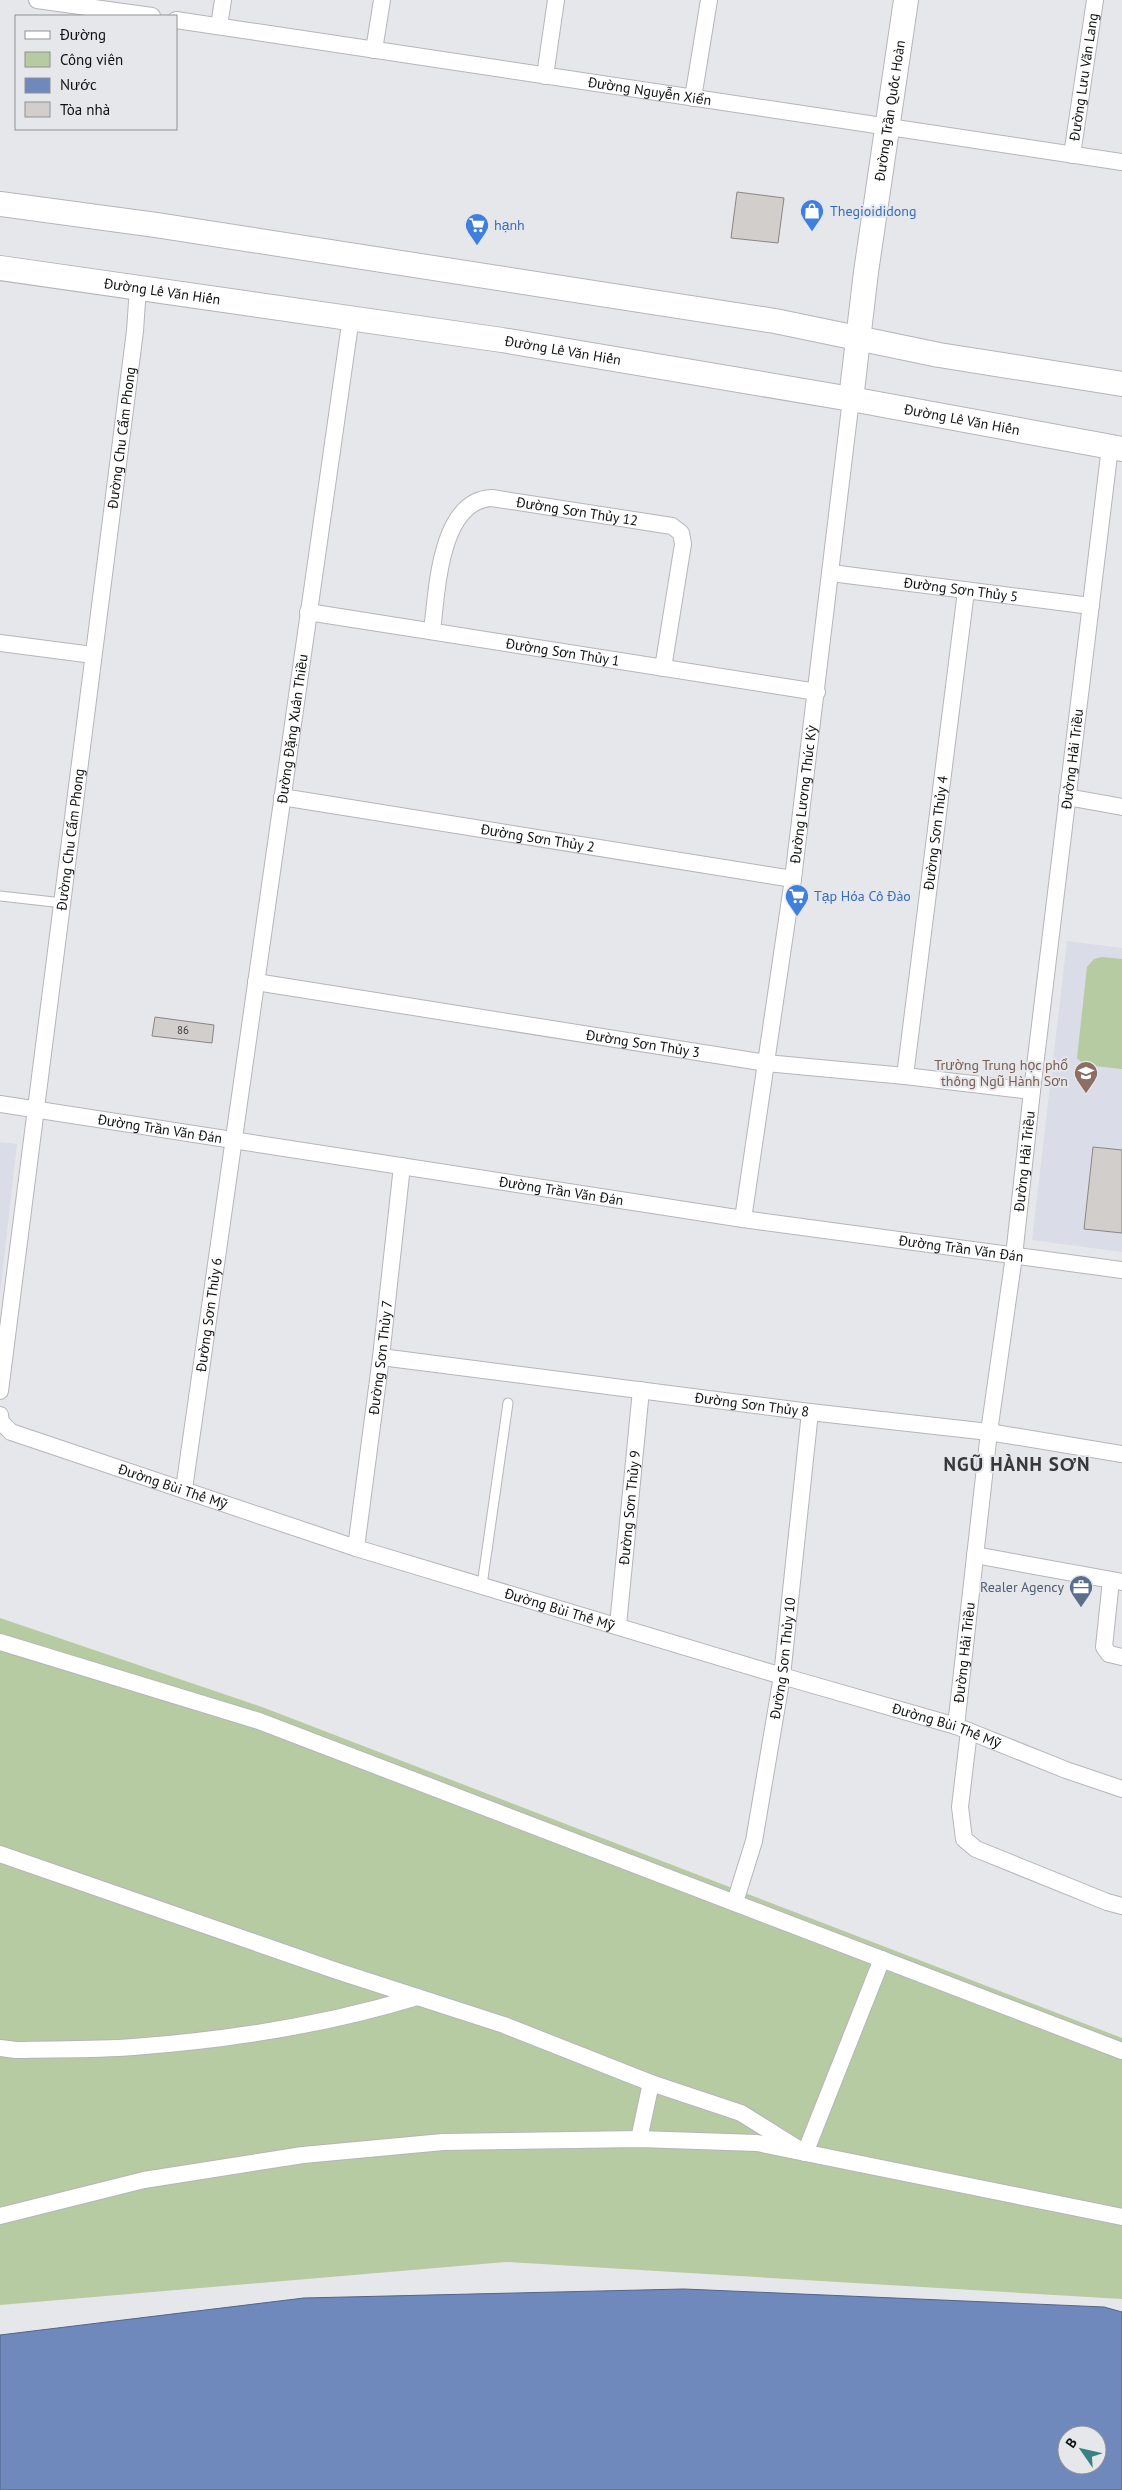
<svg xmlns="http://www.w3.org/2000/svg" width="1122" height="2490" font-family="'PT Sans',sans-serif">
  <style>
    .built { fill: #dadce7 }
    .green { fill: #b7cba2 }
    .water { fill: #6f89bc; stroke: #526589; fill-rule: evenodd }
    .building { fill: #d2cecc; stroke: #8a8583 }
    .lines { fill: none; stroke-linecap: round; stroke-linejoin: round }
    .lane-casing { stroke: #b5b5ba; stroke-width: 11 }
    .street-casing { stroke: #b5b5ba; stroke-width: 18 }
    .secondary-casing { stroke: #b5b5ba; stroke-width: 26 }
    .lane { stroke: #fff; stroke-width: 9 }
    .street { stroke: #fff; stroke-width: 16 }
    .secondary { stroke: #fff; stroke-width: 24 }
    .labels { text-anchor: middle; dominant-baseline: central; stroke-width: 4; stroke-linejoin: round; paint-order: stroke }
    .number-label { font-size: 11px; fill: #404040 }
    .street-label { font-size: 14px; fill: #101112; stroke: #e6e7eb }
    .shop-label { font-size: 14px; fill: #366cbe; stroke: #e6e7eb; text-anchor: start }
    .education-label { font-size: 14px; fill: #785e54; stroke: #e6e7eb; text-anchor: end }
    .service-label { font-size: 14px; fill: #4e5e75; stroke: #e6e7eb; text-anchor: end }
    .district-label { font-size: 19px; font-weight: bold; letter-spacing: 1px; fill: #38383c; stroke: #e6e7eb }
  </style>
  <rect width="100%" height="100%" fill="#e6e7eb"/>
  <g class="built">
    <polygon points="1067,941 1122,948 1122,1252 1032,1240"/>
    <polygon points="0,1142 17,1144 0,1295"/>
  </g>
  <g class="green">
    <polygon points="1102,957 1122,959 1122,1069 1084,1065 1077,1058 1087,967 1094,959"/>
    <polygon points="0,1618 262,1707 1122,2038 1122,2299 506,2262 0,2305"/>
  </g>
  <path class="water" d="M 684,2289 L 1104,2307 L 1122,2312 L 1122,2490 L 0,2490 L 0,2335 L 304,2298 ZM 1067,2435 L 1097,2435 L 1097,2465 L 1067,2465 Z"/>
  <g class="building">
    <polygon points="737,192 784,198 778,243 731,238"/>
    <polygon points="155,1017 214,1025 212,1043 152,1036"/>
    <polygon points="1093,1147 1122,1150 1122,1233 1084,1229"/>
  </g>
  <g class="lines">
    <g class="lane-casing">
      <g id="lane">
        <polyline points="0,896 63,903"/>
        <polyline points="482,1585 508,1403"/>
      </g>
    </g>
    <g class="street-casing">
      <g id="street">
        <polyline points="37,0 152,16"/>
        <path id="s1" d="M 176,20 L 1122,162"/>
        <polyline points="219,26 223,0"/>
        <polyline points="374,50 382,0"/>
        <polyline points="545,76 556,0"/>
        <polyline points="693,98 709,0"/>
        <path id="s2" d="M 1072,155 L 1095,0"/>
        <path id="s3" d="M 831,573 L 1091,606"/>
        <path id="s4" d="M 308,612 L 817,692"/>
        <path id="s5" d="M 432,631 C 437,593 439,500 492,498 L 672,526 L 681,533 L 683,544 L 663,668"/>
        <polyline points="0,643 93,655"/>
        <path id="s6" d="M 282,797 L 793,879"/>
        <polyline points="1067,797 1122,807"/>
        <path id="s7" d="M 256,982 L 766,1063 L 905,1076 L 1032,1091"/>
        <path id="s8" d="M 905,1076 L 966,591"/>
        <path id="s9" d="M 0,1104 L 743,1219 L 1122,1270"/>
        <path id="s10" d="M 743,1219 L 793,879 L 851,399"/>
        <path id="s11" d="M 381,1357 L 810,1412 L 989,1432 L 1122,1454"/>
        <path id="s12" d="M 0,1391 L 135,331 L 138,287"/>
        <path id="s13" d="M 0,1415 L 1,1422 L 11,1432 L 356,1548 L 782,1676 L 956,1726 L 1066,1770 L 1122,1789"/>
        <path id="s14" d="M 184,1489 L 351,317"/>
        <path id="s15" d="M 356,1548 L 381,1357 L 402,1166"/>
        <polyline points="975,1555 1122,1582"/>
        <polyline points="1111,1580 1104,1647 1109,1654 1122,1657"/>
        <path id="s16" d="M 618,1625 L 641,1390"/>
        <polyline points="0,1642 259,1721 1122,2051"/>
        <path id="s17" d="M 956,1726 L 989,1432 L 1014,1256 L 1032,1091 L 1110,447"/>
        <polyline points="969,1731 960,1807 964,1839 976,1849 1107,1902 1122,1906"/>
        <polyline points="0,1854 337,1971 504,2025 651,2083"/>
        <path id="s18" d="M 735,1902 L 754,1841 L 782,1676 L 810,1412"/>
        <path d="M 0,2048 L 16,2050 C 55,2049 94,2050 133,2047 C 229,2040 325,2025 417,1997"/>
        <polyline points="639,2139 651,2083 741,2113 805,2153 882,1959"/>
        <polyline points="0,2216 144,2180 303,2155 443,2142 639,2139 757,2143 1122,2217"/>
      </g>
    </g>
    <g class="secondary-casing">
      <g id="secondary">
        <polyline points="0,204 156,225 775,321 939,355 1122,384"/>
        <path id="s19" d="M 0,268 L 502,340 L 851,399 L 1122,449"/>
        <path id="s20" d="M 851,399 L 866,272 L 906,0"/>
      </g>
    </g>
    <use href="#lane" class="lane"/>
    <use href="#street" class="street"/>
    <use href="#secondary" class="secondary"/>
  </g>
  <defs>
    <g id="shop-pin" transform="scale(1.25)"><path d="M0 17L-7.5 6A9.5 9.5 0 1 1 7.5 6Z" fill="#3f7fe0" stroke="#e6e7eb"/><path d="M-5-2.5h2.3a2.7 3.5 0 0 1 5.4 0H5L5.5 6h-11ZM-1.5-2.5h3a1.5 2.3 0 0 0-3 0Z" fill="#fff"/></g>
    <g id="supermarket-pin" transform="scale(1.25)"><path d="M0 17L-7.5 6A9.5 9.5 0 1 1 7.5 6Z" fill="#3f7fe0" stroke="#e6e7eb"/><path d="M-6-5.5h2.5l.6 2H6L4.5 2H-2.5L-4.4-4H-6ZM-1.5 3.2a1.3 1.3 0 1 0 .1 0ZM3 3.2a1.3 1.3 0 1 0 .1 0Z" fill="#fff"/></g>
    <g id="school-pin" transform="scale(1.25)"><path d="M0 17L-7.5 6A9.5 9.5 0 1 1 7.5 6Z" fill="#8d6e63" stroke="#e6e7eb"/><path d="M0-5L7-2L0 1L-7-2ZM-4 1L0 2.5L4 1V4Q0 6-4 4Z" fill="#fff"/></g>
    <g id="office-pin" transform="scale(1.25)"><path d="M0 17L-7.5 6A9.5 9.5 0 1 1 7.5 6Z" fill="#5c6f8a" stroke="#e6e7eb"/><path d="M-6-3h4V-5.5h4V-3h4V5H-6ZM-1-4.5V-3h2v-1.5ZM-6 0V1H6V0Z" fill="#fff"/></g>
  </defs>
  <g fill-rule="evenodd">
    <use href="#shop-pin" x="812" y="211"/>
    <use href="#supermarket-pin" x="477" y="225"/>
    <use href="#supermarket-pin" x="797" y="896"/>
    <use href="#school-pin" x="1086" y="1073"/>
    <use href="#office-pin" x="1081" y="1587"/>
  </g>
  <g class="labels">
    <g class="number-label">
      <text x="183" y="1030">86</text>
    </g>
    <g class="street-label">
      <text stroke="none"><textPath href="#s2" startOffset="79">Đường Lưu Văn Lang</textPath></text>
      <text stroke="none"><textPath href="#s1" startOffset="479">Đường Nguyễn Xiển</textPath></text>
      <text stroke="none"><textPath href="#s20" startOffset="291">Đường Trần Quốc Hoàn</textPath></text>
      <text stroke="none"><textPath href="#s19" startOffset="164">Đường Lê Văn Hiến</textPath></text>
      <text stroke="none"><textPath href="#s19" startOffset="569">Đường Lê Văn Hiến</textPath></text>
      <text stroke="none"><textPath href="#s19" startOffset="974">Đường Lê Văn Hiến</textPath></text>
      <text stroke="none"><textPath href="#s12" startOffset="961">Đường Chu Cẩm Phong</textPath></text>
      <text stroke="none"><textPath href="#s5" startOffset="244">Đường Sơn Thủy 12</textPath></text>
      <text stroke="none"><textPath href="#s3" startOffset="131">Đường Sơn Thủy 5</textPath></text>
      <text stroke="none"><textPath href="#s4" startOffset="258">Đường Sơn Thủy 1</textPath></text>
      <text stroke="none"><textPath href="#s14" startOffset="768">Đường Đặng Xuân Thiều</textPath></text>
      <text stroke="none"><textPath href="#s17" startOffset="974">Đường Hải Triều</textPath></text>
      <text stroke="none"><textPath href="#s10" startOffset="429">Đường Lương Thúc Kỳ</textPath></text>
      <text stroke="none"><textPath href="#s8" startOffset="245">Đường Sơn Thủy 4</textPath></text>
      <text stroke="none"><textPath href="#s6" startOffset="259">Đường Sơn Thủy 2</textPath></text>
      <text stroke="none"><textPath href="#s12" startOffset="556">Đường Chu Cẩm Phong</textPath></text>
      <text stroke="none"><textPath href="#s7" startOffset="392">Đường Sơn Thủy 3</textPath></text>
      <text stroke="none"><textPath href="#s9" startOffset="162">Đường Trần Văn Đán</textPath></text>
      <text stroke="none"><textPath href="#s17" startOffset="569">Đường Hải Triều</textPath></text>
      <text stroke="none"><textPath href="#s9" startOffset="568">Đường Trần Văn Đán</textPath></text>
      <text stroke="none"><textPath href="#s9" startOffset="972">Đường Trần Văn Đán</textPath></text>
      <text stroke="none"><textPath href="#s14" startOffset="176">Đường Sơn Thủy 6</textPath></text>
      <text stroke="none"><textPath href="#s15" startOffset="192">Đường Sơn Thủy 7</textPath></text>
      <text stroke="none"><textPath href="#s11" startOffset="374">Đường Sơn Thủy 8</textPath></text>
      <text stroke="none"><textPath href="#s13" startOffset="192">Đường Bùi Thế Mỹ</textPath></text>
      <text stroke="none"><textPath href="#s16" startOffset="118">Đường Sơn Thủy 9</textPath></text>
      <text stroke="none"><textPath href="#s13" startOffset="598">Đường Bùi Thế Mỹ</textPath></text>
      <text stroke="none"><textPath href="#s17" startOffset="74">Đường Hải Triều</textPath></text>
      <text stroke="none"><textPath href="#s18" startOffset="249">Đường Sơn Thủy 10</textPath></text>
      <text stroke="none"><textPath href="#s13" startOffset="1002">Đường Bùi Thế Mỹ</textPath></text>
    </g>
    <g class="shop-label">
      <text x="830" y="211">Thegioididong</text>
      <text x="494" y="225">hạnh</text>
      <text x="814" y="896">Tạp Hóa Cô Đào</text>
    </g>
    <g class="education-label">
      <text x="1068" y="1065">Trường Trung học phổ<tspan x="1068" dy="16">thông Ngũ Hành Sơn</tspan></text>
    </g>
    <g class="service-label">
      <text x="1064" y="1587">Realer Agency</text>
    </g>
    <g class="district-label">
      <text x="1017" y="1464">NGŨ HÀNH SƠN</text>
    </g>
  </g>
  <rect x="15" y="15" width="162" height="115" fill="#e6e7eb" stroke="#909194"/>
  <rect x="25" y="31" width="25" height="8" fill="#ffffff" stroke="#909194"/>
  <text x="60" y="40" font-size="15" fill="#101112">Đường</text>
  <rect x="25" y="52" width="25" height="15" fill="#b7cba2" stroke="#909194"/>
  <text x="60" y="65" font-size="15" fill="#101112">Công viên</text>
  <rect x="25" y="78" width="25" height="15" fill="#6f89bc" stroke="#909194"/>
  <text x="60" y="90" font-size="15" fill="#101112">Nước</text>
  <rect x="25" y="102" width="25" height="15" fill="#d2cecc" stroke="#909194"/>
  <text x="60" y="115" font-size="15" fill="#101112">Tòa nhà</text>
  <g transform="translate(1082 2450) rotate(304)"><circle r="24" fill="#e6e7eb" stroke="#909194"/>
  <path d="M0-4L9 19L0 12L-9 19Z" fill="#388182"/>
  <text y="-8" font-size="14" font-weight="bold" text-anchor="middle" fill="#101112">B</text>
  </g>
</svg>
